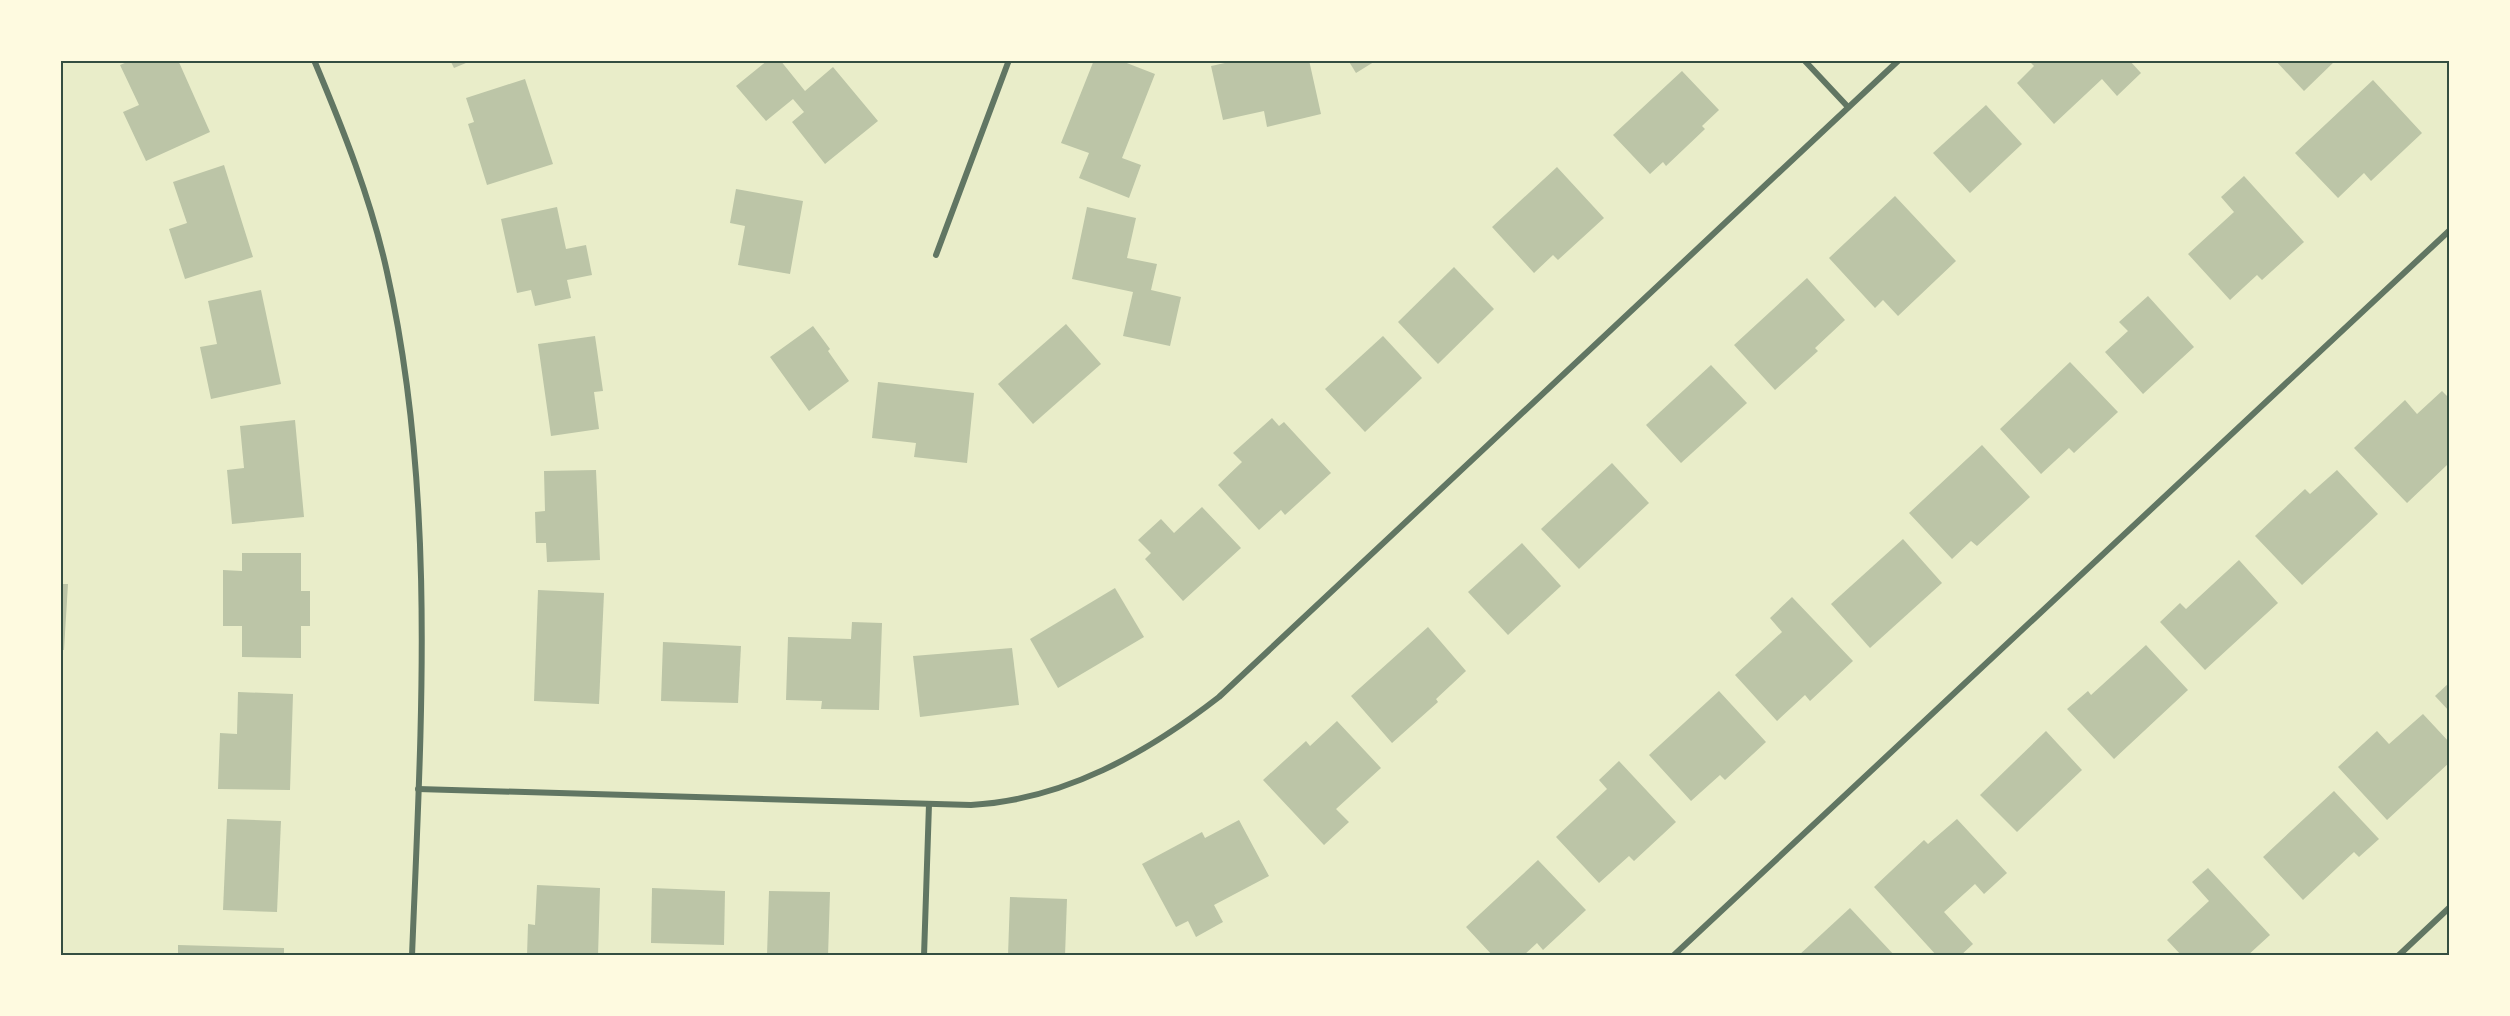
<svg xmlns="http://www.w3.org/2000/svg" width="2510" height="1016" font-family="Jost,sans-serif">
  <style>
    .building { fill: #bcc5a7 }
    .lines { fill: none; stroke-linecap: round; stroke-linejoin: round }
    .minor { stroke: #617663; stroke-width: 6 }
    .neatline { fill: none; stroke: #344e41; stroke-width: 2 }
  </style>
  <rect width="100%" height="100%" fill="#e9edc9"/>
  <g class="building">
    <polygon points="132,60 178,60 210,132 146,161 123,112 139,105 120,65"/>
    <polygon points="450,60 473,60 454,68"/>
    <polygon points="768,60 780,60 805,91 833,67 878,121 825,164 792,122 804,112 793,99 766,121 736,86"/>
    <polygon points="1094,60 1119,60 1155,74 1122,158 1141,165 1129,198 1079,178 1089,153 1061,143"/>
    <polygon points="1239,60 1309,60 1321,114 1267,127 1264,111 1223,120 1211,66"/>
    <polygon points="1348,60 1377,60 1356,73"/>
    <polygon points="2035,60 2129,60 2141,73 2117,96 2102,79 2054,124 2017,83 2034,66 2031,63"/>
    <polygon points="2275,60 2336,60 2304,91"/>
    <polygon points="1682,71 1719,110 1702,126 1705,129 1666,166 1663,162 1650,174 1613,135"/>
    <polygon points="525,79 553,164 487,185 468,124 474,122 466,98"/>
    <polygon points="2373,80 2422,133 2371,181 2364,173 2338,198 2295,153"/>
    <polygon points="1986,105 2022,144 1970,193 1933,153"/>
    <polygon points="224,165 253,257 185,279 169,229 187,223 173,182"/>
    <polygon points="1557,167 1604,218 1558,260 1553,255 1534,273 1492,227"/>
    <polygon points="2244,176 2304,242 2262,280 2257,275 2230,300 2188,254 2234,212 2221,197"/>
    <polygon points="736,189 803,201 790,274 738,265 745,226 730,223"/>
    <polygon points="1895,196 1956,261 1898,316 1883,300 1875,308 1829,258"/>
    <polygon points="557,207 566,249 586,245 592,275 567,280 571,298 535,306 531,290 517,293 501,219"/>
    <polygon points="1087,207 1136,218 1127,258 1157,264 1151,290 1181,297 1170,346 1123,336 1133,292 1072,279"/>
    <polygon points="1454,267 1494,309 1438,364 1398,322"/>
    <polygon points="1807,278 1845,320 1815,348 1818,351 1775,390 1734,345"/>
    <polygon points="261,290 281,384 211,399 200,347 217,344 208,301"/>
    <polygon points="2148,296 2194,347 2143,394 2105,352 2128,331 2119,322"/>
    <polygon points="1066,324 1101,364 1033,424 998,384"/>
    <polygon points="813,326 830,349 828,351 849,381 809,411 770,357"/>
    <polygon points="595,336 603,391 594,392 599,429 551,436 538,344"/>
    <polygon points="1383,336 1422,378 1365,432 1325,389"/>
    <polygon points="2070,362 2118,412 2074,453 2069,448 2041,474 2000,429"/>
    <polygon points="1711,365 1747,403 1681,463 1646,425"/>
    <polygon points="878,382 974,393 967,463 914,457 916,443 872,438"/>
    <polygon points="2442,391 2450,399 2450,468 2447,465 2407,503 2354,448 2405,400 2417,414"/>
    <polygon points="1272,418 1279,426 1284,422 1331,473 1285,515 1281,510 1259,530 1218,485 1242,462 1233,453"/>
    <polygon points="295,420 304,517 232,524 227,470 244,468 240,426"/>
    <polygon points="1982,445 2030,497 1977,546 1971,541 1952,559 1909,513"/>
    <polygon points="1612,463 1649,503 1579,569 1541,529"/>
    <polygon points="596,470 600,560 547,562 546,543 536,543 535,512 545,511 544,471"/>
    <polygon points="2337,470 2378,514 2302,585 2255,536 2305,489 2310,494"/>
    <polygon points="1202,507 1241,548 1183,601 1145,559 1151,553 1138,540 1161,519 1174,533"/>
    <polygon points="1903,539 1942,583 1870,648 1831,604"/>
    <polygon points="1522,543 1561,586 1508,635 1468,592"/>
    <polygon points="242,553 301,553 301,591 310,591 310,626 301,626 301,658 242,657 242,626 223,626 223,570 242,571"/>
    <polygon points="2239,560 2278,603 2205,670 2160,622 2180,603 2186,609"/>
    <polygon points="60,584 68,584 64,650 60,650"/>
    <polygon points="1115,588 1144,637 1058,688 1030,639"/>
    <polygon points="538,590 604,593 599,704 534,701"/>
    <polygon points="1792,597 1853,661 1810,701 1805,695 1777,721 1735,675 1782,632 1770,618"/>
    <polygon points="852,622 882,623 879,710 821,709 822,701 786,700 788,637 851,639"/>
    <polygon points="1428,627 1466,671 1436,699 1438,702 1392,743 1351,696"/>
    <polygon points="663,642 741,646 738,703 661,701"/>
    <polygon points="2146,645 2188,690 2114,759 2067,709 2088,691 2091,695"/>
    <polygon points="1012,648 1019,705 920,717 913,656"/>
    <polygon points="2450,682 2450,712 2435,696"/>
    <polygon points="1719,691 1766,742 1725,780 1720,775 1691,801 1649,755"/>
    <polygon points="238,692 293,694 290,790 218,789 220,733 237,734"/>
    <polygon points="2423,714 2450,743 2450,762 2387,820 2338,767 2377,731 2389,744"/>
    <polygon points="1337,721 1381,768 1336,809 1349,822 1324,845 1263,780 1306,741 1310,746"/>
    <polygon points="2046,731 2082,770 2017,832 1980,795"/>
    <polygon points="1619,761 1676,822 1634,861 1629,856 1599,883 1556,837 1607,789 1599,780"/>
    <polygon points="2334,791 2379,839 2359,857 2354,852 2303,900 2263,857"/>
    <polygon points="227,819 281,821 277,912 223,910"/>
    <polygon points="1957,819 2007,873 1984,894 1975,884 1944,912 1973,944 1960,956 1937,956 1874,887 1924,840 1928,844"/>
    <polygon points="1239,820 1269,876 1214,905 1223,922 1196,937 1188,921 1176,927 1142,864 1202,832 1205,838"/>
    <polygon points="1538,860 1586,910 1543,950 1537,943 1523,956 1493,956 1466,927"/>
    <polygon points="2208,868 2270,935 2247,956 2182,956 2167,940 2209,901 2192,882"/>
    <polygon points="537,885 600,888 598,956 527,956 528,924 535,925"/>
    <polygon points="652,888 725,891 724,945 651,943"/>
    <polygon points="769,891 830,892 828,956 767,956"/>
    <polygon points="1010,897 1067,899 1065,956 1008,956"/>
    <polygon points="1850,908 1895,956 1798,956"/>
    <polygon points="178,945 284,948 284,956 178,956"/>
  </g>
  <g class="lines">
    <g class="minor">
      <path d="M 314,60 C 343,129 371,199 387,272 C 437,496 421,728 412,956"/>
      <polyline points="1804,60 1848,107"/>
      <polyline points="936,255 1009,60"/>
      <path d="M 418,789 L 971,805 C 1064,800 1147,753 1219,697 L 1899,60"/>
      <polyline points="924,956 929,804"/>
      <polyline points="1673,956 2450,230"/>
      <polyline points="2398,956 2450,907"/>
    </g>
  </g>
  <rect width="2510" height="1016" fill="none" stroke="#fefae0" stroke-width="123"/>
  <rect x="62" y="62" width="2386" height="892" class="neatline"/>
</svg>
